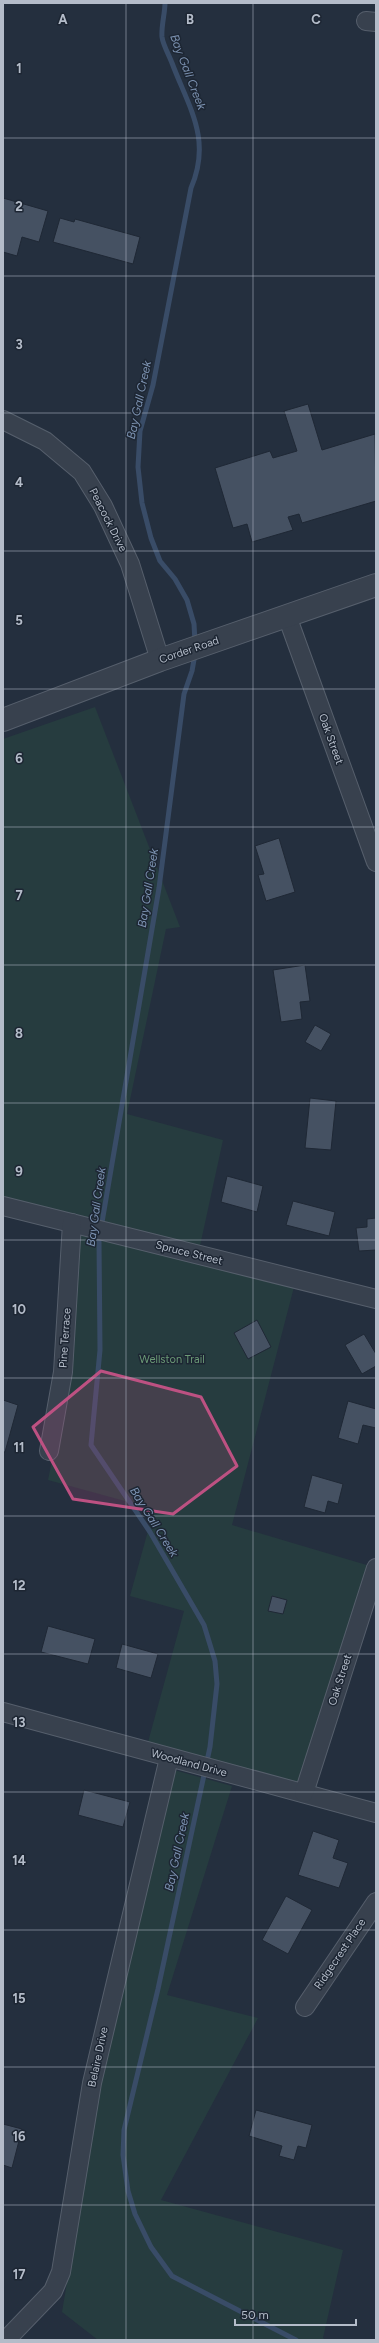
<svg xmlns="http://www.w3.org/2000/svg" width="379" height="2343" font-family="Figtree,sans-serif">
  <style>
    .green { fill: #263c3f }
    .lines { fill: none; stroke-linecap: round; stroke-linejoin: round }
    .stream { stroke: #394c67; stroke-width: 5 }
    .building { fill: #455162; stroke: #1f2835 }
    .minor-casing { stroke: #565f6c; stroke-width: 20 }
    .tertiary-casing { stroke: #565f6c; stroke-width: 24 }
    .minor { stroke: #38414e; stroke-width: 18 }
    .tertiary { stroke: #38414e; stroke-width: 22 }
    .marked { fill: #bd5182; fill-opacity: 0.2; stroke: #bd5182; stroke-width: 3; stroke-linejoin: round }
    .grid { fill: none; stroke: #b4bcc9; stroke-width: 1; stroke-opacity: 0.55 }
    .labels { text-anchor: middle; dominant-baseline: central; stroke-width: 3; stroke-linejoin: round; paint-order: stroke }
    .street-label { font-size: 11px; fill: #b4bcc9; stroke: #1d2633 }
    .park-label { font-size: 11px; fill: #6b9a76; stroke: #1d2633 }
    .water-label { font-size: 12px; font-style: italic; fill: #7c92b1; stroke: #1d2633 }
    .grid-label { font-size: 13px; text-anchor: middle; font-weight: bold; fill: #b4bcc9; stroke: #1d2633; stroke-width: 3; stroke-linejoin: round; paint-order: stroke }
  </style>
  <rect width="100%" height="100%" fill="#242f3e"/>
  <g class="green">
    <polygon points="95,707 180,927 166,929 127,1114 223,1140 200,1246 3,1197 3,739"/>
    <polygon points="76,1230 294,1287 232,1525 370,1566 301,1784 148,1742 184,1611 130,1596 154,1509 48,1480 71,1368"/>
    <polygon points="174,1770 232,1786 167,1995 258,2018 161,2200 343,2250 323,2338 326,2340 98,2340 62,2312 102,2075"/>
  </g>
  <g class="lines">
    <g class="stream">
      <path d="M 165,3 C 165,13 161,27 162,37 C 163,45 169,55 172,63 C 189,108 212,139 191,188 L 153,385 L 140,431 L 138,467 L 142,503 L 151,538 L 160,561 L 175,579 L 187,600 L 194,624 L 195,642"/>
      <polyline points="195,654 192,671 184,694 159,888 99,1240 100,1350 91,1445 150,1532 204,1625 215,1661 217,1684 210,1747 158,1989 124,2130 123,2155 128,2191 135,2214 151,2247 172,2276 296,2340"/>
    </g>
  </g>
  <g class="building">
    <polygon points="3,198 48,211 39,242 22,237 17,256 3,252"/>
    <polygon points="60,218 74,222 75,219 140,237 133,264 53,242"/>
    <polygon points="308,404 322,450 375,434 376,501 302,523 299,514 288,517 293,530 252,542 247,524 233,528 215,468 270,451 273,458 297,451 284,411"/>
    <polygon points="279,838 295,892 266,901 258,875 264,874 255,846"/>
    <polygon points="305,965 310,1001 300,1002 302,1019 281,1022 273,970"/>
    <polygon points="315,1025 331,1034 321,1051 305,1042"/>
    <polygon points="310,1098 336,1101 331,1150 305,1148"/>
    <polygon points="227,1176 263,1186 257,1212 221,1202"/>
    <polygon points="293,1201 335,1212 329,1236 286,1225"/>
    <polygon points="376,1218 376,1250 359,1251 356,1228 367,1227 367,1219"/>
    <polygon points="257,1320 271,1347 248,1359 234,1333"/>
    <polygon points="364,1334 376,1354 376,1366 362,1374 345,1345"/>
    <polygon points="3,1400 18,1405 5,1452 3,1452"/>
    <polygon points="348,1401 376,1409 376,1428 363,1425 358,1444 338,1438"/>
    <polygon points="312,1475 343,1484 338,1504 328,1501 325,1513 304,1507"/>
    <polygon points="272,1596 287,1600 283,1614 268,1611"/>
    <polygon points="48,1626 95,1639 88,1664 41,1652"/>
    <polygon points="122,1644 158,1654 151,1678 116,1668"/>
    <polygon points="84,1790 130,1802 123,1827 78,1815"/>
    <polygon points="313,1831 339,1840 333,1858 348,1863 339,1888 298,1875"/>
    <polygon points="286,1896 312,1910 288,1954 262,1940"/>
    <polygon points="256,2110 312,2125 306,2148 298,2146 294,2160 279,2156 282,2146 249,2136"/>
    <polygon points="3,2124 22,2129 12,2168 3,2165"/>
  </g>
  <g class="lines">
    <g class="minor-casing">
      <g id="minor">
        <polyline points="366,21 376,22"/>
        <polyline points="3,420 45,441 82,472 103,506 130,564 160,660"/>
        <polyline points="287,616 376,862"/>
        <polyline points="3,1206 376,1299"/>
        <polyline points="49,1451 63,1372 72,1223"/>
        <polyline points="3,1712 376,1813"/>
        <polyline points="304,1793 376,1568"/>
        <polyline points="305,2007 376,1902"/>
        <polyline points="6,2340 53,2291 61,2272 92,2083 169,1758"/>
      </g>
    </g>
    <g class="tertiary-casing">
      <polyline id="tertiary" points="3,720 160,660 376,585"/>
    </g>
    <use href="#minor" class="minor"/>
    <use href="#tertiary" class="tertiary"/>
  </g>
  <path class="marked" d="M 101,1371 L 201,1397 L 237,1466 L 173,1514 L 73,1499 L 33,1427 Z"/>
  <path class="grid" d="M 126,3 L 126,2340M 253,3 L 253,2340M 3,138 L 376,138M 3,276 L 376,276M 3,413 L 376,413M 3,551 L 376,551M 3,689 L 376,689M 3,827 L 376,827M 3,965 L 376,965M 3,1103 L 376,1103M 3,1240 L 376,1240M 3,1378 L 376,1378M 3,1516 L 376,1516M 3,1654 L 376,1654M 3,1792 L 376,1792M 3,1930 L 376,1930M 3,2067 L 376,2067M 3,2205 L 376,2205"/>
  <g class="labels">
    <g class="street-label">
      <text transform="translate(108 520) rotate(63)">Peacock Drive</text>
      <text transform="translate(189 650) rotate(-19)">Corder Road</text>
      <text transform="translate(331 739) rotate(70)">Oak Street</text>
      <text transform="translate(189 1253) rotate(14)">Spruce Street</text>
      <text transform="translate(65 1338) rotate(-86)">Pine Terrace</text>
      <text transform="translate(340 1680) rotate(-72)">Oak Street</text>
      <text transform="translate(189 1763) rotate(15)">Woodland Drive</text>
      <text transform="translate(340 1954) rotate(-56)">Ridgecrest Place</text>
      <text transform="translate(98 2057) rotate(-78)">Belaire Drive</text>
    </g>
    <g class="park-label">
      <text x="172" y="1359">Wellston Trail</text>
    </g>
    <g class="water-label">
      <text transform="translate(188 72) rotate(69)">Bay Gall Creek</text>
      <text transform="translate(139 400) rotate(-78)">Bay Gall Creek</text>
      <text transform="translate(148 888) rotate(-81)">Bay Gall Creek</text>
      <text transform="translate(96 1207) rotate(-82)">Bay Gall Creek</text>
      <text transform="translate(154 1522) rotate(58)">Bay Gall Creek</text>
      <text transform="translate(177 1852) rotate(-78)">Bay Gall Creek</text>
    </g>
  </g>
  <g class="grid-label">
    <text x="63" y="24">A</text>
    <text x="190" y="24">B</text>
    <text x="316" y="24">C</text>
    <text x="19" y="73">1</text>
    <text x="19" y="211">2</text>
    <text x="19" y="349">3</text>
    <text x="19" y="487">4</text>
    <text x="19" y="625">5</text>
    <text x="19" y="763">6</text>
    <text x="19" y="900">7</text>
    <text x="19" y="1038">8</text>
    <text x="19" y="1176">9</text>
    <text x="19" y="1314">10</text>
    <text x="19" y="1452">11</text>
    <text x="19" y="1590">12</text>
    <text x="19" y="1727">13</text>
    <text x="19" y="1865">14</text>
    <text x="19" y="2003">15</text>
    <text x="19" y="2141">16</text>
    <text x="19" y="2279">17</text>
  </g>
  <rect width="379" height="2343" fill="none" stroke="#b4bcc9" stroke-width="8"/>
  <path d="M235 2319v6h121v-6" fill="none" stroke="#b4bcc9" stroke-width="2"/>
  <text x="241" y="2319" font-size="12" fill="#b4bcc9" stroke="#1d2633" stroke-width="3" paint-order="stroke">50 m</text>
</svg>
